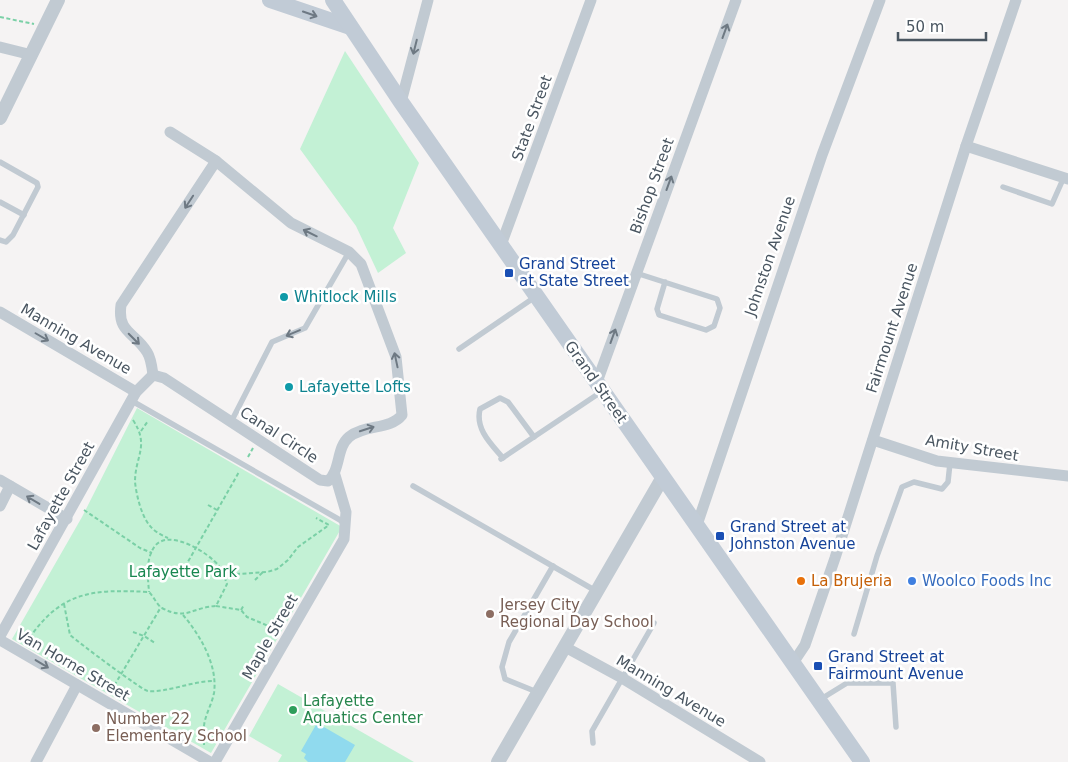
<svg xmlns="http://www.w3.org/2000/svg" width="1068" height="762" font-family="'DejaVu Sans',sans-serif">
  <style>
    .green { fill: #c3f1d5 }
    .water { fill: #90daee }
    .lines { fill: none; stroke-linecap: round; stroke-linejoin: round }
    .path { stroke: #7ad0a6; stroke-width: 2; stroke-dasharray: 4 2.5; stroke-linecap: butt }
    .service { stroke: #c1cad2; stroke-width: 5.5 }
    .minor { stroke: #c1cad2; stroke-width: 11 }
    .tertiary { stroke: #c1cad2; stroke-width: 14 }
    .secondary { stroke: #c1cbd6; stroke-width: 16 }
    .oneway { stroke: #6e7984 }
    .oneway2 { stroke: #6e7983 }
    .transit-dot { fill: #1a4fb4; stroke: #fff; stroke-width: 2 }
    .culture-dot { fill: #0f9aa8; stroke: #fff; stroke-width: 2 }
    .food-dot { fill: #e8710a; stroke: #fff; stroke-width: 2 }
    .shop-dot { fill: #3f7fe0; stroke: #fff; stroke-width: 2 }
    .education-dot { fill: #8d6e63; stroke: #fff; stroke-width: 2 }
    .leisure-dot { fill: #2e9e5b; stroke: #fff; stroke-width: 2 }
    .labels { text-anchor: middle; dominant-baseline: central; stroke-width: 5; stroke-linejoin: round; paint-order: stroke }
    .street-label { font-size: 15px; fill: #4a5661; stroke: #fff }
    .transit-label { font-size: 15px; fill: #164399; stroke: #fff; text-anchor: start }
    .culture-label { font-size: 15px; fill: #0d838f; stroke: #fff; text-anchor: start }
    .park-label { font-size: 15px; fill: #17864f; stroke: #fff }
    .food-label { font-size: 15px; fill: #c56008; stroke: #fff; text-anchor: start }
    .shop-label { font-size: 15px; fill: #366cbe; stroke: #fff; text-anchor: start }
    .education-label { font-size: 15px; fill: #785e54; stroke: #fff; text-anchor: start }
    .leisure-label { font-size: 15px; fill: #27864d; stroke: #fff; text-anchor: start }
  </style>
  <rect width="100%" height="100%" fill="#f5f3f3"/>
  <g class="green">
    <polygon points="345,51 419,163 393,228 406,253 378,273 356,226 300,149"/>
    <polygon points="137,408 342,527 211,753 12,639 82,517"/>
    <polygon points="278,684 414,762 278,762 282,755 249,736"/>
  </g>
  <polygon class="water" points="317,723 355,745 345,762 308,762 304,758 306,754 301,751"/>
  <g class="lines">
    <g class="path">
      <polyline points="0,17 34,24"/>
      <path d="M 133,420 C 150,446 135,456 135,482 C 136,491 138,500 141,509 C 147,525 152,531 168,538"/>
      <polyline points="141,431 148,421"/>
      <polyline points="248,457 253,448"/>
      <polyline points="208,505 217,510"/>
      <polyline points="84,510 140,548 152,553"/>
      <polyline points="185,567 239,472"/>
      <polyline points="223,575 267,572 277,569 288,560 298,547 329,525 316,518"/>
      <polyline points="255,580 263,572"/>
      <path d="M 64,604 L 70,635 C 78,642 143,691 148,691 C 166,693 192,681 214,681"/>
      <polyline points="216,606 241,610 247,617 278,630"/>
      <polyline points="241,610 244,605"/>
      <path d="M 183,615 C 200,635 218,665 214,693 C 212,704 205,715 204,726 C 203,732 204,739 204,745"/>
      <polyline points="133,632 144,636 155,643"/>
      <path d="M 26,643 C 60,591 91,589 149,592 C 154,597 157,605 162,608 C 186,621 193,607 216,606 L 227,584 C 225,579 223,571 219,566 C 209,553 169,528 155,546 C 145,559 148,578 149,592"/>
      <polyline points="111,691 161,607"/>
    </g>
    <g class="service">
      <polyline points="0,162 37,183 38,187 13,235 6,242 0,240"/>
      <polyline points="1003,187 1052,204 1064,177"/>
      <polyline points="0,202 24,215"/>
      <polyline points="636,273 717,299 720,308 714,326 706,330 659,315 657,309 665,282"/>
      <polyline points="459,349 535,297"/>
      <polyline points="132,401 340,520 344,524"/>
      <polyline points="231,422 272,342 305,328 349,252"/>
      <path d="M 503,458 C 491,444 475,429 480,409 L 500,398 L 508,402 L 534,437"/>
      <polyline points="501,459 601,392"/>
      <polyline points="413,486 596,591"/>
      <polyline points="854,634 877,556 902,487 914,482 942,489 948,482 950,463"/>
      <polyline points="537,692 505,679 502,667 509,642 553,566"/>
      <polyline points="821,699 847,683 893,683 896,727"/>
      <polyline points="593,743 592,731 654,623"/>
    </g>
    <g class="minor">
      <polyline points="0,47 32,55"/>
      <polyline points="401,102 428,0"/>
      <polyline points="966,146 1068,179"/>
      <polyline points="501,245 591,0"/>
      <polyline points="0,312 136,392"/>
      <path d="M 153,375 L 164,378 L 320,480 L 328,481 C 341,470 336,448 349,437 C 365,424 390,430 402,415 L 396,357 L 361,264 L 349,252 L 291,223 L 216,161 L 170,132"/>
      <path d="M 153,375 C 152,367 151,358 147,352 C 135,332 117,333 121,305 L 216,161"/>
      <polyline points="597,382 736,0"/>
      <polyline points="873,440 937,461 1068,476"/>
      <polyline points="0,480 67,519"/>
      <polyline points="0,506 10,486"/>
      <polyline points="697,525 822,155 880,0"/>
      <polyline points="0,636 136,392 153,375"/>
      <polyline points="0,640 210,762"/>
      <polyline points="565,647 622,678 760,762"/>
      <polyline points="793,663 805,645 835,558 966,146 1016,0"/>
      <polyline points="36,762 77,685"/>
      <polyline points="215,762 344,539 346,512 335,475"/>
    </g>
    <g class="tertiary">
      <polyline points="0,118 58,0"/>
      <polyline points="498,762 663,477"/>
    </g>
    <g class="secondary">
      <polyline points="270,0 350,27"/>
      <polyline points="333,0 401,102 862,762"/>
    </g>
  </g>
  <defs><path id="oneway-shaft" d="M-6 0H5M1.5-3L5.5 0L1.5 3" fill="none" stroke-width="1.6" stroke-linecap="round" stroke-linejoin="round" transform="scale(1.25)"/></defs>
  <use class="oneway" href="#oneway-shaft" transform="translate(310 14) rotate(19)"/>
  <g class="oneway2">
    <use href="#oneway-shaft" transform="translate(725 31) rotate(-70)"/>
    <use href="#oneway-shaft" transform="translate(415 47) rotate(104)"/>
    <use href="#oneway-shaft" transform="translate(669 183) rotate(-70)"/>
    <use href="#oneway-shaft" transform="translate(189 202) rotate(123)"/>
    <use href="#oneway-shaft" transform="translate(310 233) rotate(-154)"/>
    <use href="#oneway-shaft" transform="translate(293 333) rotate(157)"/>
    <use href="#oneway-shaft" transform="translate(613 336) rotate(-70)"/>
    <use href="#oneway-shaft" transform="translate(42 337) rotate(30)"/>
    <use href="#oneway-shaft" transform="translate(134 339) rotate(45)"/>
    <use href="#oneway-shaft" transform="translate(396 360) rotate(-102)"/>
    <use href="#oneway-shaft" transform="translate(367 429) rotate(-18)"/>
    <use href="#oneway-shaft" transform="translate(33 500) rotate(-149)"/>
    <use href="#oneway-shaft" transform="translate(42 664) rotate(31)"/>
  </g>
  <g class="transit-dot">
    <rect x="504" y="268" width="10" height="10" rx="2.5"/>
    <rect x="715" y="531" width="10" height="10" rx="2.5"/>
    <rect x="813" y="661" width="10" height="10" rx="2.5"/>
  </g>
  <g class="culture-dot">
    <circle cx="284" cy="297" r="5"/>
    <circle cx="289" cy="387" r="5"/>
  </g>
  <circle class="food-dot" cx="801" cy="581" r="5"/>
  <circle class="shop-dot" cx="912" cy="581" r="5"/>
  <g class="education-dot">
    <circle cx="490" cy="614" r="5"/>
    <circle cx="96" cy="728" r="5"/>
  </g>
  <circle class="leisure-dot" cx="293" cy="710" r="5"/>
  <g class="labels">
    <g class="street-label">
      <text transform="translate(532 118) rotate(-70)">State Street</text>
      <text transform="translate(652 186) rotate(-70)">Bishop Street</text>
      <text transform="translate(770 256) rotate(-71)">Johnston Avenue</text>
      <text transform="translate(892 328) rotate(-72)">Fairmount Avenue</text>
      <text transform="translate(76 339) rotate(30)">Manning Avenue</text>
      <text transform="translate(596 382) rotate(55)">Grand Street</text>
      <text transform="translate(279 435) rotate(33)">Canal Circle</text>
      <text transform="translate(972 448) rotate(10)">Amity Street</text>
      <text transform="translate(61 496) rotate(-61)">Lafayette Street</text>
      <text transform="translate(270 637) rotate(-60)">Maple Street</text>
      <text transform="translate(73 665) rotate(30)">Van Horne Street</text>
      <text transform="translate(671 691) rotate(31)">Manning Avenue</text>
    </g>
    <g class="transit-label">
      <text x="519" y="264">Grand Street<tspan x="519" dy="17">at State Street</tspan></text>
      <text x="730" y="527">Grand Street at<tspan x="730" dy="17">Johnston Avenue</tspan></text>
      <text x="828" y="657">Grand Street at<tspan x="828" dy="17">Fairmount Avenue</tspan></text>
    </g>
    <g class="culture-label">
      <text x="294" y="297">Whitlock Mills</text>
      <text x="299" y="387">Lafayette Lofts</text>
    </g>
    <g class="park-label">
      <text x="183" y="572">Lafayette Park</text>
    </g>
    <g class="food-label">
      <text x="811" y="581">La Brujeria</text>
    </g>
    <g class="shop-label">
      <text x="922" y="581">Woolco Foods Inc</text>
    </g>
    <g class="education-label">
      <text x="500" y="605">Jersey City<tspan x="500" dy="17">Regional Day School</tspan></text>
      <text x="106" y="719">Number 22<tspan x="106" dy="17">Elementary School</tspan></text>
    </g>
    <g class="leisure-label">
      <text x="303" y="701">Lafayette<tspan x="303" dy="17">Aquatics Center</tspan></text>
    </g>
  </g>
  <path d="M898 32v8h88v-8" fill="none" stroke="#4a5661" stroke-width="2.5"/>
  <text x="906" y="32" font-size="15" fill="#4a5661" stroke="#ffffff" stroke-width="4" paint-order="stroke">50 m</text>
</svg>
